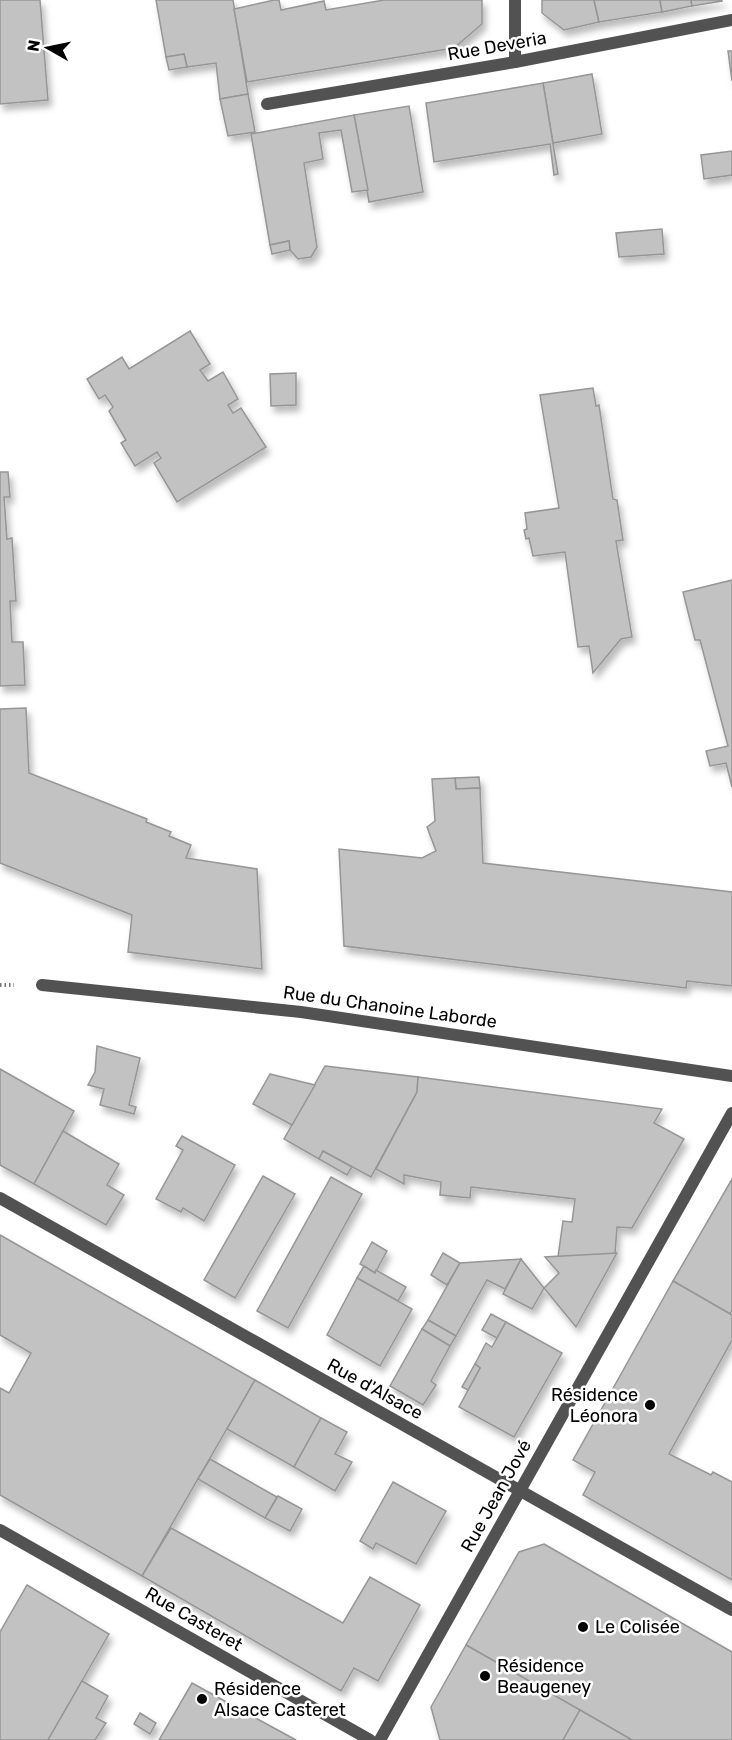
<svg xmlns="http://www.w3.org/2000/svg" width="732" height="1740" font-family="Rubik,sans-serif">
  <style>
    .building { fill: #c2c2c2; stroke: #969696; stroke-width: 1.5; filter: url(#shadow) }
    .lines { fill: none; stroke-linecap: round; stroke-linejoin: round }
    .path { stroke: #747474; stroke-width: 4; stroke-dasharray: 1.5 3; stroke-linecap: butt }
    .street { stroke: #525252; stroke-width: 12 }
    .poi-dot { fill: #000; stroke: #fff; stroke-width: 2 }
    .labels { text-anchor: middle; dominant-baseline: central; stroke-width: 5; stroke-linejoin: round; paint-order: stroke }
    .street-label { font-size: 18px; fill: #000; stroke: #fff }
    .poi-label { font-size: 18px; fill: #000; stroke: #fff; text-anchor: start }
  </style>
  <defs>
    <filter id="shadow"><feDropShadow dx="3.5" dy="6" stdDeviation="3" flood-color="#0004"/></filter>
  </defs>
  <rect width="100%" height="100%" fill="#fff"/>
  <g class="building">
    <polygon points="0,0 40,0 48,100 0,104"/>
    <polygon points="156,0 233,0 248,94 220,99 216,63 187,67 184,54 166,57"/>
    <polygon points="274,0 279,0 281,10 324,1 326,10 384,0 482,0 482,24 454,48 247,82 234,9"/>
    <polygon points="542,0 594,0 599,22 564,30 542,13"/>
    <polygon points="594,0 660,0 662,12 599,22"/>
    <polygon points="660,0 691,0 692,6 662,12"/>
    <polygon points="691,0 722,0 722,1 692,6"/>
    <polygon points="728,51 732,51 732,81"/>
    <polygon points="184,54 187,67 169,70 166,57"/>
    <polygon points="592,74 602,134 553,143 543,83"/>
    <polygon points="543,83 558,174 554,175 550,144 434,162 426,103"/>
    <polygon points="248,94 255,132 228,136 220,99"/>
    <polygon points="409,106 423,192 369,202 354,115"/>
    <polygon points="354,115 368,190 352,192 341,130 319,133 323,159 304,163 317,247 311,257 298,259 290,250 289,241 270,245 251,134"/>
    <polygon points="732,151 732,175 704,179 701,155"/>
    <polygon points="662,229 664,254 619,257 616,233"/>
    <polygon points="289,241 290,250 272,254 270,245"/>
    <polygon points="190,331 210,364 200,370 208,381 223,372 238,399 228,405 233,413 241,408 266,447 177,502 154,463 161,458 157,452 135,466 121,443 126,440 109,411 113,407 105,395 99,399 87,379 122,357 129,369"/>
    <polygon points="296,373 296,405 271,406 270,374"/>
    <polygon points="593,388 596,406 599,405 613,499 617,500 623,540 616,541 632,637 621,639 593,673 589,646 578,647 565,552 533,556 529,538 526,539 524,530 527,529 525,513 559,508 540,395"/>
    <polygon points="0,472 8,472 10,497 4,497 7,539 12,538 16,601 10,601 12,642 23,642 25,685 0,686"/>
    <polygon points="732,580 732,787 726,763 710,766 706,751 728,746 700,640 695,640 683,592"/>
    <polygon points="26,708 29,773 147,819 146,822 171,832 169,836 191,845 186,858 257,869 262,969 128,952 132,915 0,863 0,709"/>
    <polygon points="479,777 480,788 456,789 455,778"/>
    <polygon points="455,778 456,789 480,788 483,863 732,892 732,986 687,981 686,988 344,946 339,849 422,858 436,851 427,827 435,821 432,779"/>
    <polygon points="97,1046 140,1058 129,1105 136,1107 134,1114 100,1105 104,1089 88,1085 95,1072"/>
    <polygon points="325,1066 418,1077 417,1092 371,1177 323,1151 319,1159 284,1139"/>
    <polygon points="0,1069 74,1111 34,1184 0,1165"/>
    <polygon points="270,1074 315,1085 292,1125 253,1104"/>
    <polygon points="418,1077 662,1109 654,1123 684,1139 632,1228 617,1227 615,1254 558,1257 563,1221 572,1222 575,1199 471,1187 470,1198 440,1195 441,1182 404,1175 404,1184 376,1169 417,1092"/>
    <polygon points="63,1131 119,1164 107,1185 124,1195 106,1225 34,1184"/>
    <polygon points="182,1136 235,1165 204,1221 183,1208 181,1212 156,1199 183,1150 176,1146"/>
    <polygon points="323,1151 352,1167 347,1175 319,1159"/>
    <polygon points="263,1176 295,1194 235,1298 204,1280"/>
    <polygon points="331,1177 362,1194 288,1328 257,1311"/>
    <polygon points="732,1179 732,1310 730,1314 673,1281"/>
    <polygon points="0,1235 255,1380 142,1576 0,1495 0,1388 9,1393 31,1353 0,1335"/>
    <polygon points="372,1242 387,1251 375,1273 360,1264"/>
    <polygon points="443,1253 460,1263 447,1285 431,1275"/>
    <polygon points="617,1253 576,1327 544,1288 559,1273 545,1257"/>
    <polygon points="521,1259 544,1288 532,1309 503,1294"/>
    <polygon points="521,1259 505,1289 487,1280 456,1336 428,1320 460,1263"/>
    <polygon points="364,1266 375,1273 376,1270 406,1287 398,1301 357,1278"/>
    <polygon points="357,1278 412,1309 380,1366 327,1335"/>
    <polygon points="673,1281 732,1315 732,1340 669,1454 711,1475 713,1472 732,1482 732,1580 583,1495 595,1472 573,1460"/>
    <polygon points="491,1314 506,1322 497,1338 482,1330"/>
    <polygon points="428,1320 456,1336 450,1346 422,1329"/>
    <polygon points="506,1322 562,1353 514,1437 459,1407 480,1368 475,1364 486,1343 492,1347"/>
    <polygon points="422,1329 450,1346 431,1381 436,1385 423,1405 390,1386"/>
    <polygon points="475,1364 480,1368 468,1390 462,1387"/>
    <polygon points="255,1380 321,1418 294,1467 227,1429"/>
    <polygon points="321,1418 347,1432 335,1454 352,1462 335,1491 294,1467"/>
    <polygon points="210,1459 277,1497 265,1518 198,1479"/>
    <polygon points="393,1482 446,1511 416,1564 376,1543 373,1549 360,1541"/>
    <polygon points="278,1496 302,1509 290,1531 265,1518"/>
    <polygon points="171,1528 343,1623 370,1577 420,1605 378,1681 354,1668 341,1691 142,1576"/>
    <polygon points="544,1544 732,1652 732,1740 632,1740 466,1645 519,1552"/>
    <polygon points="27,1585 109,1634 48,1740 0,1740 0,1632"/>
    <polygon points="466,1645 580,1710 563,1740 440,1740 431,1707"/>
    <polygon points="82,1681 108,1696 96,1718 106,1723 95,1740 48,1740"/>
    <polygon points="192,1683 250,1715 296,1740 159,1740"/>
    <polygon points="580,1710 632,1740 563,1740"/>
    <polygon points="140,1713 156,1723 150,1734 134,1724"/>
  </g>
  <g class="lines">
    <polyline class="path" points="0,985 14,985"/>
    <g class="street">
      <polyline points="515,0 515,62"/>
      <polyline points="267,104 515,62 732,20"/>
      <polyline points="42,985 301,1012 732,1076"/>
      <polyline points="0,1198 732,1610"/>
      <polyline points="0,1530 370,1740"/>
      <polyline points="380,1740 732,1113"/>
    </g>
  </g>
  <g class="poi-dot">
    <circle cx="650" cy="1405" r="6"/>
    <circle cx="583" cy="1627" r="6"/>
    <circle cx="485" cy="1676" r="6"/>
    <circle cx="202" cy="1699" r="6"/>
  </g>
  <g class="labels">
    <g class="street-label">
      <text transform="translate(497 46) rotate(-10)">Rue Deveria</text>
      <text transform="translate(390 1007) rotate(8)">Rue du Chanoine Laborde</text>
      <text transform="translate(375 1389) rotate(29)">Rue d'Alsace</text>
      <text transform="translate(496 1496) rotate(-61)">Rue Jean Jové</text>
      <text transform="translate(194 1619) rotate(30)">Rue Casteret</text>
    </g>
    <g class="poi-label">
      <text x="638" y="1395" text-anchor="end">Résidence<tspan x="638" dy="21">Léonora</tspan></text>
      <text x="595" y="1627">Le Colisée</text>
      <text x="497" y="1666">Résidence<tspan x="497" dy="21">Beaugeney</tspan></text>
      <text x="214" y="1689">Résidence<tspan x="214" dy="21">Alsace Casteret</tspan></text>
    </g>
  </g>
  <g transform="translate(48 48) rotate(279)" stroke="#ffffff" stroke-width="4.5" paint-order="stroke">
  <path d="M0-4.5L10 22L0 15L-10 22Z" fill="#000000"/>
  <text y="-9" font-size="16" font-weight="bold" text-anchor="middle" fill="#000000">N</text>
  </g>
</svg>
